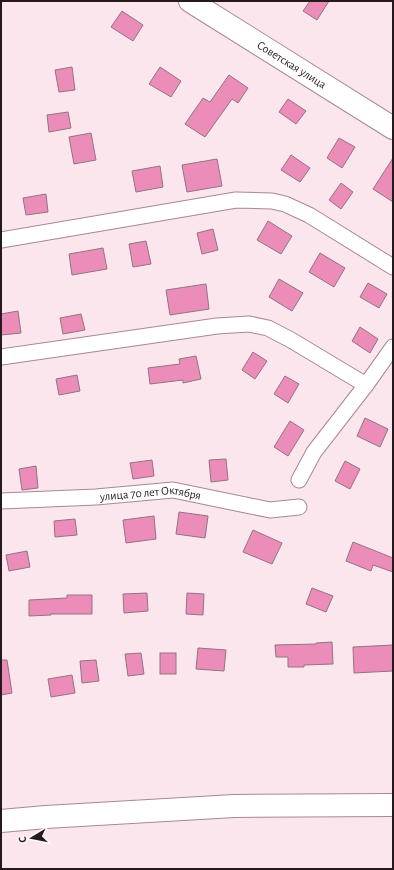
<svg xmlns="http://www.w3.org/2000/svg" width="394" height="870" font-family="'Alegreya Sans',sans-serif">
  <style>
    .building { fill: #eb8db8; stroke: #927481 }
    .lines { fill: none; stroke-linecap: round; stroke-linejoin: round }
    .street-casing { stroke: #a78895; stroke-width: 17 }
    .secondary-casing { stroke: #a78895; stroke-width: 24 }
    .street { stroke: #fff; stroke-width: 15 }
    .secondary { stroke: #fff; stroke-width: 22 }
    .labels { text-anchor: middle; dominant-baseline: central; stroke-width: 3; stroke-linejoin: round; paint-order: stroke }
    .street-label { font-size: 12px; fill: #25191e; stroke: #fff8fa }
  </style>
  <rect width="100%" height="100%" fill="#fbe6ee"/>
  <g class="building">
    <polygon points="310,1 329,1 317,20 303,11"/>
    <polygon points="122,11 143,25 133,41 111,27"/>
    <polygon points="72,67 75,90 59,92 55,70"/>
    <polygon points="160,67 181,81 171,97 149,84"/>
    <polygon points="229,75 248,88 238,103 232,99 205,137 185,124 203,98 210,102"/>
    <polygon points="288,99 306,111 296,124 279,112"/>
    <polygon points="68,112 71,128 49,132 47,115"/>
    <polygon points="91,133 96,160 74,164 69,137"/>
    <polygon points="339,138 355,147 342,168 327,158"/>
    <polygon points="291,155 310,168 300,182 281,170"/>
    <polygon points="393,158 393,202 373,189"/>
    <polygon points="217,159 222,186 187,192 182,165"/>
    <polygon points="160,166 163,187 136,192 132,171"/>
    <polygon points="341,183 353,192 341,209 329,200"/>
    <polygon points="46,194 48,212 26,215 23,198"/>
    <polygon points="268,221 292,236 281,254 257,240"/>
    <polygon points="213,229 218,250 202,254 197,233"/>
    <polygon points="146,241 151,264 133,267 129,244"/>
    <polygon points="103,248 107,269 72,275 69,254"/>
    <polygon points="320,253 345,268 334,287 309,272"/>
    <polygon points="279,279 303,293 292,311 269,297"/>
    <polygon points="368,283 387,294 379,308 360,297"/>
    <polygon points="206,284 209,309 170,315 166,290"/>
    <polygon points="18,311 21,333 1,335 1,314"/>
    <polygon points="81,314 85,330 63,334 60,318"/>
    <polygon points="360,327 378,339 370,353 352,341"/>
    <polygon points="253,352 267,361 255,379 242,370"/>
    <polygon points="196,356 201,379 183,383 183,380 150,384 148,368 180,364 179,359"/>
    <polygon points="77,375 80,391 59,395 56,379"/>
    <polygon points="285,376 299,384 288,403 274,394"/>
    <polygon points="365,418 388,429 380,447 357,436"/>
    <polygon points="290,421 304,430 288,456 274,447"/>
    <polygon points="226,459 228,480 211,482 209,460"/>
    <polygon points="152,460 154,476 133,479 130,463"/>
    <polygon points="345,461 360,469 350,489 335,481"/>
    <polygon points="36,466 38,488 22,490 19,469"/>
    <polygon points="179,512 208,516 205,538 176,534"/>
    <polygon points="154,516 156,539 126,543 123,520"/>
    <polygon points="75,519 77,535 55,537 54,521"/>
    <polygon points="253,530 282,543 272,564 243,552"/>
    <polygon points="353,542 393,558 393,572 373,565 371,571 346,561"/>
    <polygon points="27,551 30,567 9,571 6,555"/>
    <polygon points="312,588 333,596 326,612 306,604"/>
    <polygon points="147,593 148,611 124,613 123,594"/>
    <polygon points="187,593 204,594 203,615 186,614"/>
    <polygon points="67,595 92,595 92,614 51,614 51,615 29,616 29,600 67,598"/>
    <polygon points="332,642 333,664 304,665 304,667 288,667 288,657 276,657 275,645 316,644 316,643"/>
    <polygon points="393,645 393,671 354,673 353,647"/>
    <polygon points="198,648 226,650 224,671 196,669"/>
    <polygon points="141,653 144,674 128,676 125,654"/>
    <rect x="160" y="653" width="16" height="21"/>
    <polygon points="1,660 7,660 12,693 1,695"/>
    <polygon points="96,660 99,681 82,683 80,661"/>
    <polygon points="72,675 75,693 51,697 48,679"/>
  </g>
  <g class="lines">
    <g class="street-casing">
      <g id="street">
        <polyline points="1,240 236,200 272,201 285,204 309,215 393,267"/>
        <polyline points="1,357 217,326 249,324 268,328 291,340 366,385"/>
        <polyline points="299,480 314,452 366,385 393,347"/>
        <path id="s1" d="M 1,501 L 96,497 L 173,490 L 270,510 L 299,507"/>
      </g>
    </g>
    <g class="secondary-casing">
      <g id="secondary">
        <path id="s2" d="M 190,1 L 393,128"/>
        <polyline points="1,821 46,817 234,806 393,805"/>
      </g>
    </g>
    <use href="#street" class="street"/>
    <use href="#secondary" class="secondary"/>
  </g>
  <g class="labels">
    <g class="street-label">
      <text stroke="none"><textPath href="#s2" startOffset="120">Советская улица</textPath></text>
      <text stroke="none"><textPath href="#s1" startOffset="150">улица 70 лет Октября</textPath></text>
    </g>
  </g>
  <rect width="394" height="870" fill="none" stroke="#25191e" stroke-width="4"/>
  <g transform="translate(32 838) rotate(260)" stroke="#fff8fa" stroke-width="3" paint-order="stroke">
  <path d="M0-3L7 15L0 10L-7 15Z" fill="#25191e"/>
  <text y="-6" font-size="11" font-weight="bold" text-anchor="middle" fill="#25191e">С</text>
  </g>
</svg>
